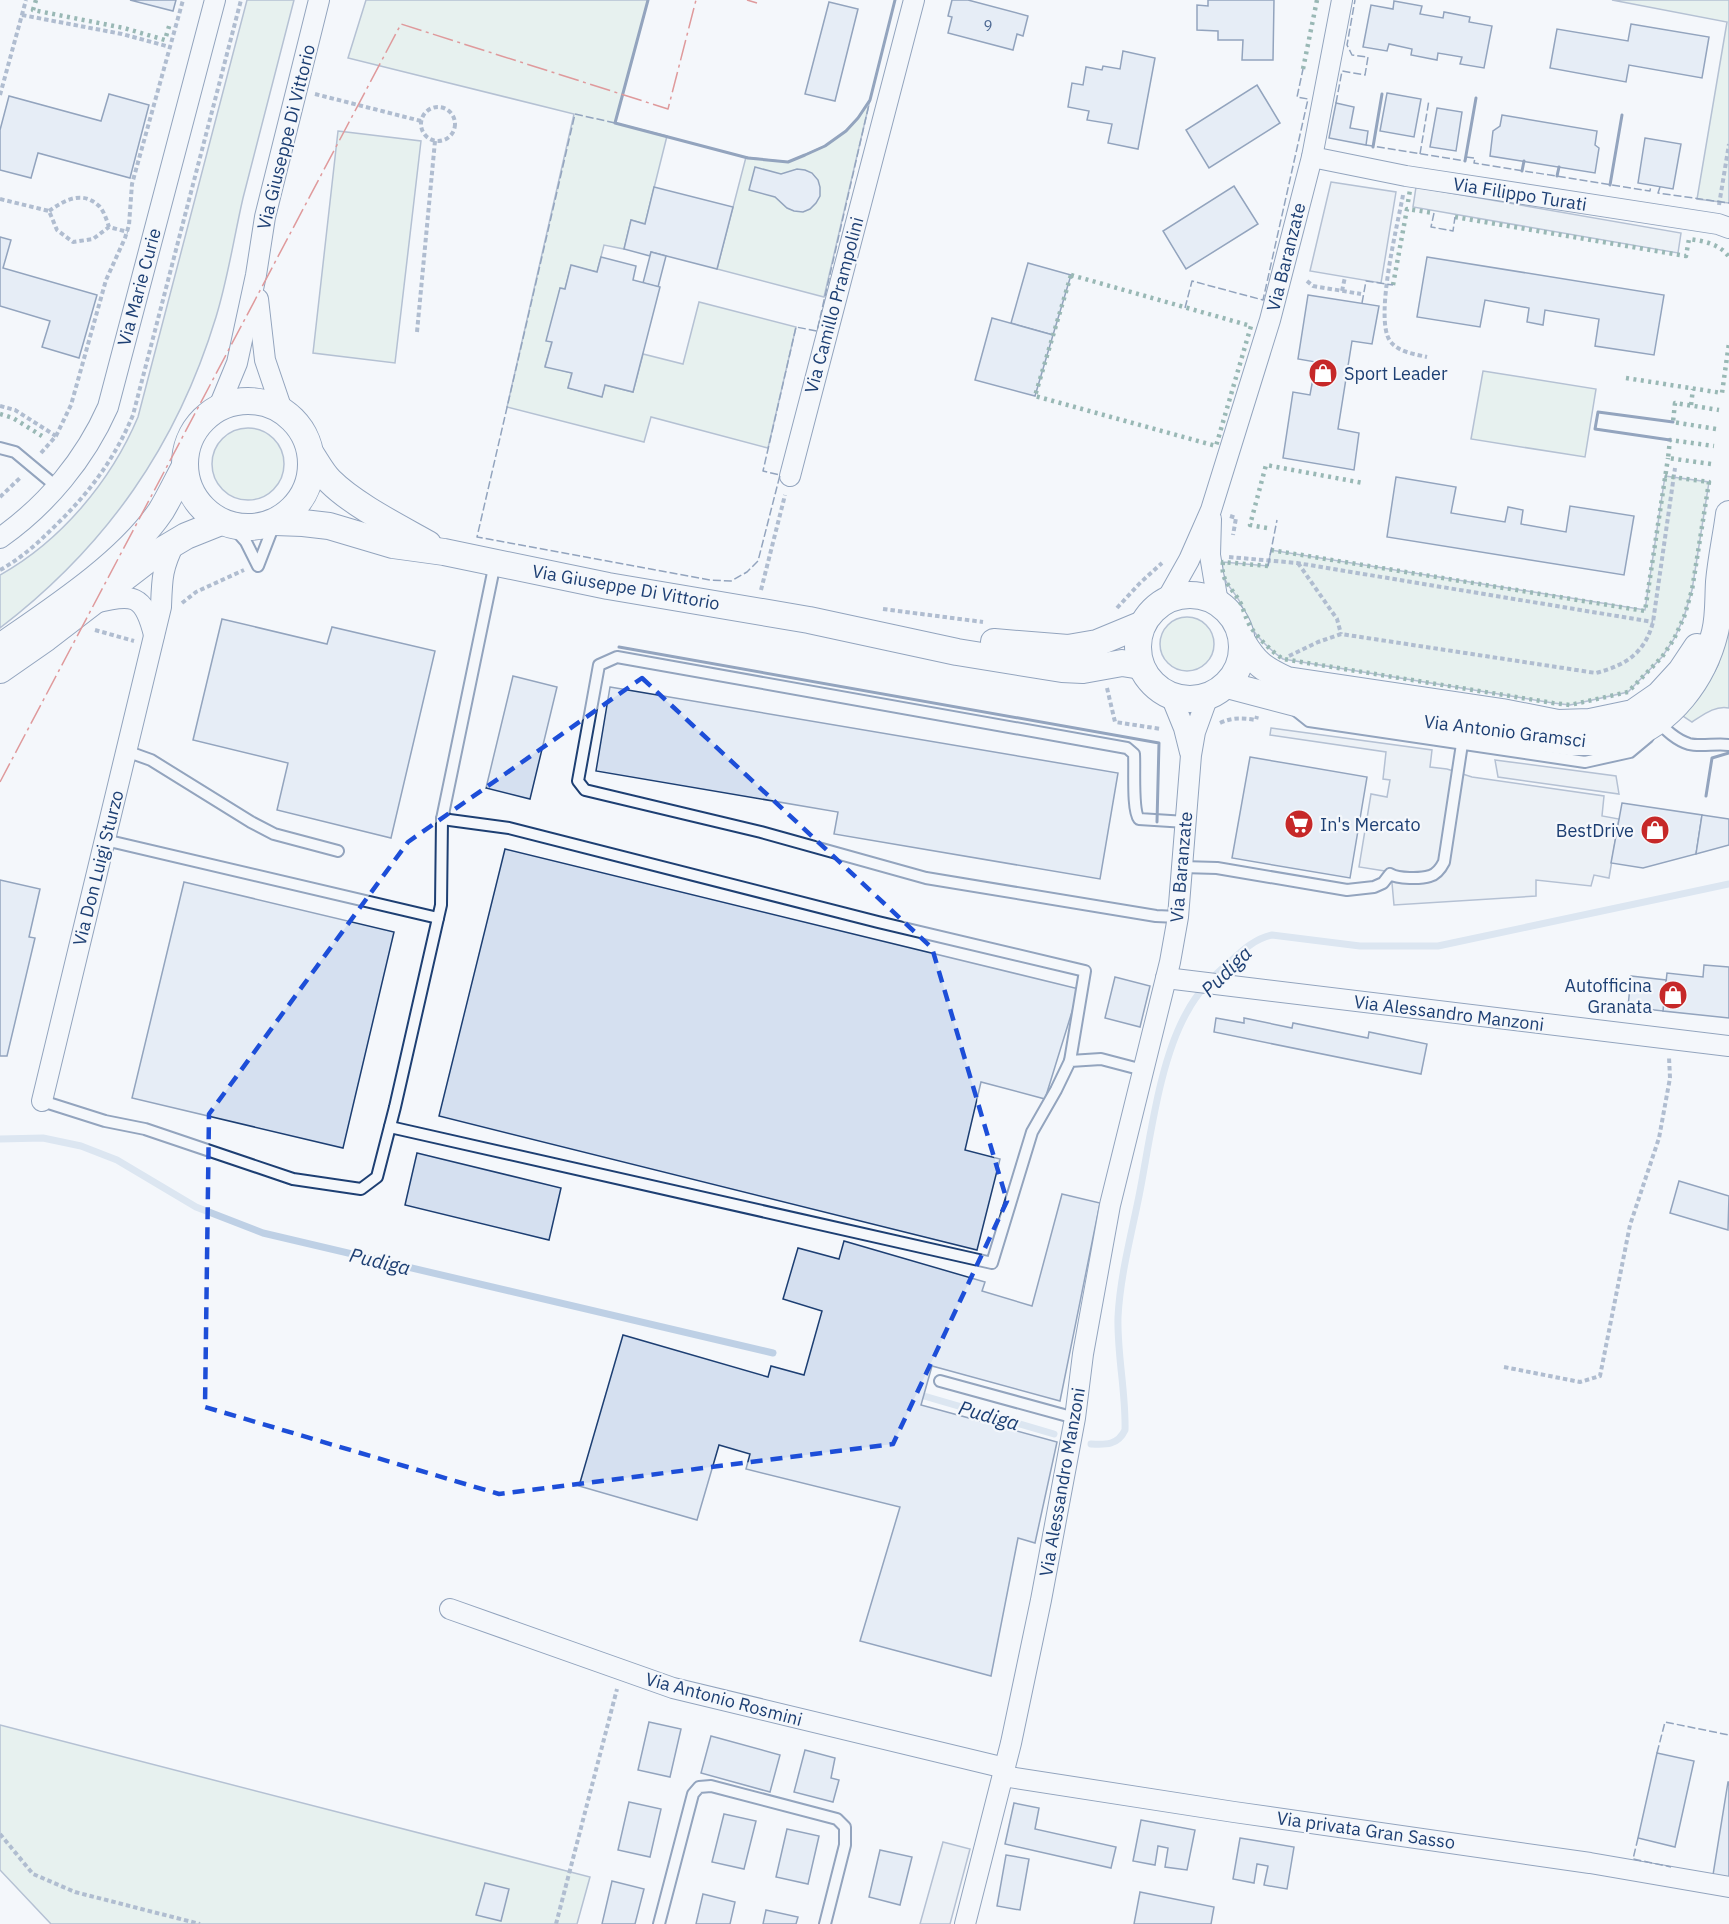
<svg xmlns="http://www.w3.org/2000/svg" width="1729" height="1924" font-family="'IBM Plex Sans',sans-serif">
  <style>
    .green { fill: #d7e8df; stroke: #687fa3; stroke-width: 1.5 }
    .parking { fill: #e3e8f0; stroke: #687fa3; stroke-width: 1.5 }
    .lines { fill: none; stroke-linecap: round; stroke-linejoin: round }
    .stream { stroke: #bed0e5; stroke-width: 7 }
    .building { fill: #d5e0f0; stroke: #1d3f73; stroke-width: 1.5 }
    .service-casing { stroke: #1d3f73; stroke-width: 14 }
    .minor-casing { stroke: #1d3f73; stroke-width: 22 }
    .tertiary-casing { stroke: #1d3f73; stroke-width: 28 }
    .path { stroke: #5e769c; stroke-width: 4; stroke-dasharray: 4.5 3; stroke-linecap: butt }
    .service { stroke: #f4f7fb; stroke-width: 10 }
    .minor { stroke: #f4f7fb; stroke-width: 20 }
    .tertiary { stroke: #f4f7fb; stroke-width: 26 }
    .hedge { stroke: #2c6c60; stroke-width: 4.5; stroke-dasharray: 3 4.5; stroke-linecap: butt }
    .fence { stroke: #1d3f73; stroke-width: 1.5; stroke-dasharray: 8 3; stroke-linecap: butt }
    .wall { stroke: #1d3f73; stroke-width: 3 }
    .power { stroke: #c62828; stroke-width: 1.5; stroke-dasharray: 21 4.5 3 4.5; stroke-linecap: butt }
    .marked { fill: none; stroke: #1d4ed8; stroke-width: 4.5; stroke-dasharray: 12 8; stroke-linejoin: round }
    .labels { text-anchor: middle; dominant-baseline: central; stroke-width: 4.5; stroke-linejoin: round; paint-order: stroke }
    .number-label { font-size: 15px; fill: #4b6792 }
    .street-label { font-size: 18px; fill: #1d3f73; stroke: #f4f7fb }
    .poi-label { font-size: 18px; fill: #1d3f73; stroke: #f4f7fb; text-anchor: start }
    .water-label { font-size: 20px; font-style: italic; fill: #1d3f73; stroke: #f4f7fb }
  </style>
  <rect width="100%" height="100%" fill="#f4f7fb"/>
  <g class="green">
    <path d="M 247,0 L 294,0 C 277,66 260,132 243,198 C 234,237 228,278 216,317 C 177,445 107,546 0,628 L 0,575 C 61,541 111,481 138,417 Z"/>
    <polygon points="366,0 648,0 615,123 667,136 645,224 631,220 624,249 604,245 597,272 571,266 565,289 560,288 552,342 545,366 572,373 568,388 602,396 605,385 633,392 643,354 683,364 699,302 796,327 768,448 651,417 644,442 507,407 574,114 348,58"/>
    <polygon points="1612,0 1729,0 1729,203 1697,199 1727,22"/>
    <polygon points="870,100 824,297 717,269 746,157 788,162 825,146 846,131 858,118"/>
    <polygon points="338,131 421,141 395,363 313,353"/>
    <polygon points="1483,371 1596,389 1585,457 1471,439"/>
    <circle cx="248" cy="464" r="36"/>
    <path d="M 1665,476 L 1709,482 L 1692,590 L 1684,617 L 1674,639 L 1662,657 L 1628,692 L 1570,705 L 1553,703 L 1283,659 C 1272,652 1257,637 1250,626 C 1246,619 1244,611 1241,604 C 1233,588 1220,582 1223,562 L 1268,566 L 1271,550 L 1645,610 Z"/>
    <circle cx="1187" cy="644" r="27"/>
    <path d="M 1729,634 L 1729,708 C 1715,705 1703,715 1692,722 L 1680,714 C 1694,699 1709,684 1718,665 C 1722,654 1720,642 1729,634 Z"/>
    <polygon points="0,1725 590,1877 577,1924 51,1924 0,1870"/>
  </g>
  <g class="parking">
    <polygon points="1331,182 1396,192 1381,283 1310,271"/>
    <polygon points="1416,187 1681,233 1678,253 1413,207"/>
    <polygon points="1271,728 1432,750 1430,767 1447,769 1472,777 1604,796 1602,816 1619,819 1609,878 1594,875 1591,886 1536,880 1536,896 1394,905 1391,872 1359,867 1371,794 1387,797 1390,780 1383,779 1386,752 1270,735"/>
    <polygon points="1495,760 1616,776 1619,794 1498,777"/>
    <polygon points="943,1842 970,1849 950,1924 920,1924"/>
  </g>
  <g class="lines">
    <g class="stream">
      <polyline points="0,1139 43,1138 81,1146 117,1160 196,1207 263,1233 773,1353"/>
      <polyline points="924,1396 1054,1434"/>
      <path d="M 1091,1444 C 1106,1445 1118,1445 1125,1430 C 1126,1392 1117,1355 1118,1317 C 1120,1277 1131,1236 1139,1196 C 1150,1141 1159,1061 1187,1012 C 1197,993 1214,975 1231,961 C 1244,949 1255,939 1272,935 L 1360,946 L 1438,946 L 1729,884"/>
    </g>
  </g>
  <g class="building">
    <polygon points="130,0 176,0 173,11"/>
    <polygon points="952,0 968,0 1028,16 1023,36 1017,34 1013,50 948,33 952,17 948,16"/>
    <polygon points="1208,0 1274,0 1273,60 1242,60 1243,40 1218,40 1218,31 1197,30 1197,5 1208,6"/>
    <polygon points="1394,1 1422,6 1420,14 1443,18 1444,12 1470,17 1469,22 1492,26 1484,68 1460,64 1462,57 1438,53 1437,60 1411,55 1412,49 1389,44 1387,51 1363,47 1371,5 1393,9"/>
    <polygon points="829,2 858,9 835,101 805,94"/>
    <polygon points="1631,24 1709,37 1702,78 1629,65 1626,82 1550,68 1557,29 1628,41"/>
    <polygon points="1123,51 1155,58 1138,149 1108,143 1112,124 1087,120 1089,111 1068,107 1072,83 1083,85 1086,67 1102,70 1103,66 1120,69"/>
    <polygon points="1257,85 1280,123 1209,168 1186,130"/>
    <polygon points="1387,93 1421,99 1414,137 1380,131"/>
    <polygon points="109,94 149,105 130,178 38,153 31,178 0,170 0,130 9,96 101,121"/>
    <polygon points="1336,103 1354,107 1350,128 1368,131 1366,145 1329,138"/>
    <polygon points="1437,108 1462,112 1456,151 1430,147"/>
    <polygon points="1502,115 1597,131 1595,145 1599,148 1595,173 1490,156 1493,131 1500,126"/>
    <polygon points="1645,138 1681,144 1673,189 1638,183"/>
    <polygon points="755,167 781,174 797,169 805,170 812,173 818,180 820,187 820,196 816,203 810,209 803,212 794,211 787,208 775,197 749,190"/>
    <polygon points="1234,186 1258,224 1186,269 1163,231"/>
    <polygon points="654,187 733,207 717,269 651,252 650,256 624,249 631,220 645,224"/>
    <polygon points="0,237 11,240 3,268 97,295 79,358 42,347 50,321 0,306"/>
    <polygon points="651,252 666,256 658,287 643,283"/>
    <polygon points="601,257 636,266 633,280 660,287 633,392 605,385 602,397 568,388 572,373 545,367 552,342 546,341 560,288 565,289 571,265 597,272"/>
    <polygon points="1427,257 1664,295 1654,355 1595,346 1599,319 1545,310 1543,325 1527,322 1529,308 1485,300 1480,327 1417,317"/>
    <polygon points="1028,263 1071,275 1053,335 1011,323"/>
    <polygon points="1308,295 1379,306 1372,344 1352,341 1338,429 1359,433 1354,470 1283,458 1293,392 1310,395 1316,362 1298,359"/>
    <polygon points="992,318 1053,335 1035,396 975,380"/>
    <polygon points="1396,477 1456,487 1451,513 1505,522 1508,507 1523,510 1521,524 1566,532 1570,506 1634,516 1624,575 1387,537"/>
    <polygon points="222,619 327,644 332,627 435,651 391,838 277,810 288,763 193,740"/>
    <polygon points="513,676 557,687 530,799 486,788"/>
    <polygon points="610,687 1118,773 1100,879 834,834 838,812 596,771"/>
    <polygon points="1250,757 1367,777 1350,878 1232,858"/>
    <polygon points="1622,803 1702,815 1696,854 1643,868 1611,863"/>
    <polygon points="1702,815 1729,819 1729,845 1696,854"/>
    <polygon points="505,849 1079,989 1045,1099 981,1082 965,1150 1000,1159 977,1250 439,1116"/>
    <polygon points="0,880 40,889 29,937 35,938 7,1056 0,1056"/>
    <polygon points="184,882 394,932 343,1148 132,1098"/>
    <polygon points="1704,965 1729,967 1729,1018 1663,1011 1667,973 1703,977"/>
    <polygon points="1631,976 1666,980 1663,1011 1628,1007"/>
    <polygon points="1115,977 1150,986 1140,1027 1105,1018"/>
    <polygon points="1216,1018 1244,1023 1244,1018 1292,1028 1293,1023 1368,1038 1369,1032 1427,1044 1421,1074 1214,1032"/>
    <polygon points="417,1153 561,1188 549,1240 405,1205"/>
    <polygon points="1679,1181 1729,1196 1728,1230 1670,1213"/>
    <polygon points="1062,1194 1100,1203 1060,1401 932,1366 921,1405 1057,1442 1035,1543 1018,1538 991,1676 860,1641 900,1507 746,1469 750,1454 719,1445 697,1520 579,1486 623,1335 768,1377 771,1366 804,1375 822,1311 783,1299 798,1248 839,1259 844,1241 985,1282 982,1291 1032,1306"/>
    <polygon points="649,1722 681,1729 670,1777 638,1770"/>
    <polygon points="711,1736 780,1755 770,1792 701,1773"/>
    <polygon points="805,1750 835,1758 831,1778 839,1780 833,1802 794,1792"/>
    <polygon points="1657,1753 1694,1761 1675,1847 1638,1838"/>
    <polygon points="1728,1782 1729,1782 1729,1878 1713,1875"/>
    <polygon points="629,1802 661,1809 650,1857 618,1850"/>
    <polygon points="1014,1803 1039,1808 1035,1829 1116,1847 1111,1868 1005,1844"/>
    <polygon points="724,1814 756,1821 744,1869 712,1862"/>
    <polygon points="1141,1820 1195,1830 1187,1870 1165,1867 1168,1848 1158,1846 1155,1865 1133,1861"/>
    <polygon points="787,1829 819,1836 808,1884 776,1877"/>
    <polygon points="1240,1838 1294,1847 1287,1889 1264,1885 1268,1866 1257,1864 1254,1883 1233,1879"/>
    <polygon points="880,1850 912,1857 900,1905 869,1897"/>
    <polygon points="1006,1855 1029,1859 1020,1910 997,1906"/>
    <polygon points="612,1881 644,1889 635,1924 602,1924"/>
    <polygon points="485,1883 509,1889 501,1921 476,1915"/>
    <polygon points="1140,1892 1214,1907 1211,1924 1134,1924"/>
    <polygon points="703,1894 735,1902 730,1924 696,1924"/>
    <polygon points="766,1910 798,1917 796,1924 763,1924"/>
  </g>
  <g class="lines">
    <g class="service-casing">
      <g id="service">
        <polyline points="0,448 15,452 57,487"/>
        <polyline points="232,526 246,542 258,566 275,522"/>
        <polyline points="1294,709 1309,721 1585,762 1630,752 1648,737"/>
        <path d="M 1657,721 C 1666,730 1676,740 1689,744 C 1700,747 1717,743 1729,745"/>
        <polyline points="126,751 151,760 251,822 274,834 338,851"/>
        <polyline points="442,819 509,828 878,922 1085,971 1070,1061"/>
        <polyline points="105,840 438,918"/>
        <path d="M 1182,867 L 1217,868 L 1347,890 L 1374,887 L 1383,883 L 1390,874 C 1398,879 1421,879 1430,876 C 1437,874 1441,868 1444,862 L 1462,744"/>
        <path d="M 1178,917 L 1156,916 L 926,878 L 761,832 L 585,790 L 578,781 L 599,665 L 617,657 L 1127,748 L 1134,754 C 1135,769 1132,810 1139,819 L 1186,822"/>
        <polyline points="42,1101 105,1121 145,1129 293,1179 361,1189 377,1177 395,1107 441,905 442,819 495,563"/>
        <polyline points="390,1127 992,1263 1032,1132 1056,1090 1070,1061 1101,1059 1143,1070"/>
        <polyline points="940,1381 1075,1418"/>
        <polyline points="659,1924 693,1794 699,1787 711,1786 837,1819 845,1827 845,1845 825,1924"/>
      </g>
    </g>
    <g class="minor-casing">
      <g id="minor">
        <polyline points="1312,157 1406,176 1718,224 1729,228"/>
        <polyline points="258,299 265,360 282,410"/>
        <polyline points="218,409 237,363 256,275 265,217 319,0"/>
        <polyline points="790,476 914,0"/>
        <polyline points="1211,519 1210,555 1218,603"/>
        <path d="M 0,538 C 47,505 85,459 108,407 L 215,0"/>
        <polyline points="1166,601 1189,560 1211,510 1270,320 1312,157 1342,0"/>
        <path d="M 94,603 C 133,593 144,594 154,635"/>
        <polyline points="1171,696 1184,728 1190,752"/>
        <polyline points="1166,978 1729,1046"/>
        <path d="M 42,1101 L 161,607 C 162,578 162,568 175,542"/>
        <polyline points="450,1609 673,1688 1005,1768"/>
        <polyline points="1003,1776 1234,1812 1590,1863 1729,1887"/>
        <polyline points="965,1924 1011,1743 1041,1600 1075,1418 1083,1354 1110,1205 1170,962 1178,917 1191,755 1195,732 1208,696"/>
      </g>
    </g>
    <g class="tertiary-casing">
      <g id="tertiary">
        <circle cx="248" cy="464" r="63"/>
        <path d="M 311,454 C 317,463 322,473 330,481 C 354,505 398,527 428,544"/>
        <polyline points="275,522 303,523 329,526 393,545 444,552 608,586 809,620 957,652 1062,669 1083,670 1122,663 1141,666"/>
        <circle cx="1190" cy="647" r="52"/>
        <path d="M 1242,641 C 1255,663 1263,669 1287,680 L 1502,712 L 1558,723 L 1590,722 L 1633,713 L 1659,695 L 1681,671 L 1697,647"/>
        <polyline points="994,642 1068,648 1097,643 1143,624"/>
        <path d="M 0,647 C 52,611 126,563 161,511 C 170,496 177,481 185,466"/>
        <polyline points="0,670 46,638 154,555 186,536 221,522"/>
        <path d="M 1227,685 L 1307,706 L 1570,742 C 1587,742 1607,743 1624,738 C 1671,723 1704,678 1715,632 C 1719,616 1718,598 1719,582 C 1721,559 1726,537 1729,514"/>
      </g>
    </g>
    <g class="path">
      <polyline points="22,15 122,34 170,47"/>
      <polyline points="315,94 421,121"/>
      <polyline points="0,95 26,0"/>
      <circle cx="438" cy="124" r="17"/>
      <path d="M 1403,195 C 1398,223 1374,318 1390,341 C 1398,352 1414,354 1427,357"/>
      <polyline points="0,199 49,211 57,230 73,242 93,239 109,227 128,232"/>
      <polyline points="1719,205 1729,144"/>
      <path d="M 49,211 C 65,200 82,190 99,206 C 104,211 107,221 109,227"/>
      <polyline points="1307,281 1313,286 1361,294"/>
      <polyline points="1342,291 1345,277"/>
      <polyline points="417,332 435,141"/>
      <polyline points="0,406 15,410 56,436"/>
      <polyline points="41,453 56,436 71,405 106,280 125,238 129,225 132,184 183,0"/>
      <polyline points="0,497 21,477"/>
      <polyline points="1230,516 1236,518 1233,535"/>
      <polyline points="1229,557 1297,563 1653,622"/>
      <polyline points="1298,563 1337,619 1341,634"/>
      <path d="M 0,570 C 23,557 39,542 57,524 C 90,492 115,458 133,415 L 241,0"/>
      <polyline points="761,590 785,495"/>
      <polyline points="182,603 196,592 244,570"/>
      <polyline points="1117,608 1140,583 1162,563"/>
      <polyline points="883,609 983,622"/>
      <polyline points="95,630 134,641"/>
      <path d="M 1289,656 L 1318,642 L 1341,634 L 1596,673 C 1626,665 1645,653 1653,622 L 1675,468"/>
      <polyline points="1107,688 1115,722 1161,729"/>
      <path d="M 1220,723 C 1233,717 1243,718 1256,720 L 1257,716"/>
      <polyline points="1504,1367 1580,1382 1600,1376 1630,1225 1659,1138 1670,1078 1669,1057"/>
      <polyline points="0,1834 33,1874 75,1892 200,1924"/>
      <polyline points="556,1924 617,1689"/>
    </g>
    <use href="#service" class="service"/>
    <use href="#minor" class="minor"/>
    <use href="#tertiary" class="tertiary"/>
    <g class="hedge">
      <polyline points="36,0 33,10 124,28 165,40 170,23"/>
      <polyline points="1303,69 1317,0"/>
      <polyline points="1408,202 1410,190"/>
      <path d="M 1455,217 L 1686,256 L 1689,239 C 1704,241 1720,244 1729,257"/>
      <polygon points="1071,275 1251,326 1216,446 1035,396"/>
      <polyline points="1393,285 1407,209 1434,213"/>
      <polyline points="1626,378 1722,393 1729,343"/>
      <polyline points="1691,405 1693,389"/>
      <polyline points="0,414 13,418 42,436"/>
      <polyline points="1716,429 1673,422 1675,403 1719,410"/>
      <polyline points="1711,464 1668,458 1670,440 1714,446"/>
      <polyline points="1267,528 1250,525 1266,465 1363,483"/>
      <polyline points="1271,550 1645,611 1668,458"/>
      <path d="M 1268,566 L 1223,562 C 1220,582 1233,588 1241,604 C 1244,611 1246,619 1250,626 C 1257,637 1272,652 1283,659 L 1553,703 L 1570,705 L 1628,692 L 1662,657 L 1674,639 L 1684,617 L 1692,590 L 1709,482 L 1665,476"/>
    </g>
    <g class="fence">
      <polyline points="1336,103 1342,71 1365,75 1368,57 1352,55 1347,45 1355,0"/>
      <polyline points="615,123 575,114 477,537 710,580 731,581 747,572 758,561 780,475 763,471 796,327 817,331 870,100"/>
      <polyline points="1366,145 1465,161"/>
      <polyline points="1420,154 1429,100"/>
      <polyline points="1466,157 1475,158 1474,163 1650,191 1651,185"/>
      <polyline points="1660,187 1658,193 1729,203"/>
      <polyline points="1434,213 1431,227 1453,231 1455,217"/>
      <polyline points="1362,303 1366,281 1393,285"/>
      <polyline points="1185,308 1192,281 1263,300 1308,99 1297,97 1303,69"/>
      <polyline points="1268,566 1277,520"/>
      <polyline points="1657,1753 1665,1722 1729,1735"/>
      <polyline points="1638,1838 1633,1859 1671,1867"/>
    </g>
    <g class="wall">
      <polyline points="648,0 615,123 748,158 788,162 805,155 825,146 846,131 858,118 870,100 895,0"/>
      <polyline points="1373,147 1382,94"/>
      <polyline points="1465,161 1476,98"/>
      <polyline points="1522,171 1524,161"/>
      <polyline points="1557,176 1559,167"/>
      <polyline points="1610,185 1622,115"/>
      <polyline points="1670,440 1595,429 1598,412 1673,422"/>
      <polyline points="619,647 1159,743 1157,822"/>
      <polyline points="1706,796 1712,758 1729,753"/>
    </g>
    <g class="power">
      <polyline points="747,0 757,3"/>
      <polyline points="0,782 401,24 668,109 696,0"/>
    </g>
  </g>
  <path d="M0 0H1729V1924H0ZM 642,678 L 932,948 L 1007,1201 L 893,1444 L 499,1494 L 205,1407 L 209,1114 L 408,842 Z" fill="#f4f7fb" fill-opacity=".55" fill-rule="evenodd"/>
  <path class="marked" d="M 642,678 L 932,948 L 1007,1201 L 893,1444 L 499,1494 L 205,1407 L 209,1114 L 408,842 Z"/>
  <defs>
    <g id="shop-disc" transform="scale(1.5)"><circle r="9.5" fill="#c62828" stroke="#f4f7fb"/><path d="M-5-2.5h2.3a2.7 3.5 0 0 1 5.4 0H5L5.5 6h-11ZM-1.5-2.5h3a1.5 2.3 0 0 0-3 0Z" fill="#fff"/></g>
    <g id="supermarket-disc" transform="scale(1.5)"><circle r="9.5" fill="#c62828" stroke="#f4f7fb"/><path d="M-6-5.5h2.5l.6 2H6L4.5 2H-2.5L-4.4-4H-6ZM-1.5 3.2a1.3 1.3 0 1 0 .1 0ZM3 3.2a1.3 1.3 0 1 0 .1 0Z" fill="#fff"/></g>
  </defs>
  <g fill-rule="evenodd">
    <use href="#shop-disc" x="1323" y="373"/>
    <use href="#supermarket-disc" x="1299" y="824"/>
    <use href="#shop-disc" x="1655" y="830"/>
    <use href="#shop-disc" x="1673" y="995"/>
  </g>
  <g class="labels">
    <g class="number-label">
      <text x="988" y="25">9</text>
    </g>
    <g class="street-label">
      <text transform="translate(286 137) rotate(-76)">Via Giuseppe Di Vittorio</text>
      <text transform="translate(1520 194) rotate(9)">Via Filippo Turati</text>
      <text transform="translate(1286 257) rotate(-76)">Via Baranzate</text>
      <text transform="translate(139 287) rotate(-75)">Via Marie Curie</text>
      <text transform="translate(834 305) rotate(-75)">Via Camillo Prampolini</text>
      <text transform="translate(626 587) rotate(10)">Via Giuseppe Di Vittorio</text>
      <text transform="translate(1505 731) rotate(7)">Via Antonio Gramsci</text>
      <text transform="translate(1181 867) rotate(-85)">Via Baranzate</text>
      <text transform="translate(98 868) rotate(-76)">Via Don Luigi Sturzo</text>
      <text transform="translate(1449 1013) rotate(7)">Via Alessandro Manzoni</text>
      <text transform="translate(1062 1482) rotate(-80)">Via Alessandro Manzoni</text>
      <text transform="translate(724 1699) rotate(15)">Via Antonio Rosmini</text>
      <text transform="translate(1366 1830) rotate(8)">Via privata Gran Sasso</text>
    </g>
    <g class="poi-label">
      <text x="1344" y="373">Sport Leader</text>
      <text x="1320" y="824">In's Mercato</text>
      <text x="1634" y="830" text-anchor="end">BestDrive</text>
      <text x="1652" y="985" text-anchor="end">Autofficina<tspan x="1652" dy="21">Granata</tspan></text>
    </g>
    <g class="water-label">
      <text transform="translate(1226 971) rotate(-45)">Pudiga</text>
      <text transform="translate(380 1261) rotate(13)">Pudiga</text>
      <text transform="translate(989 1415) rotate(16)">Pudiga</text>
    </g>
  </g>
</svg>
